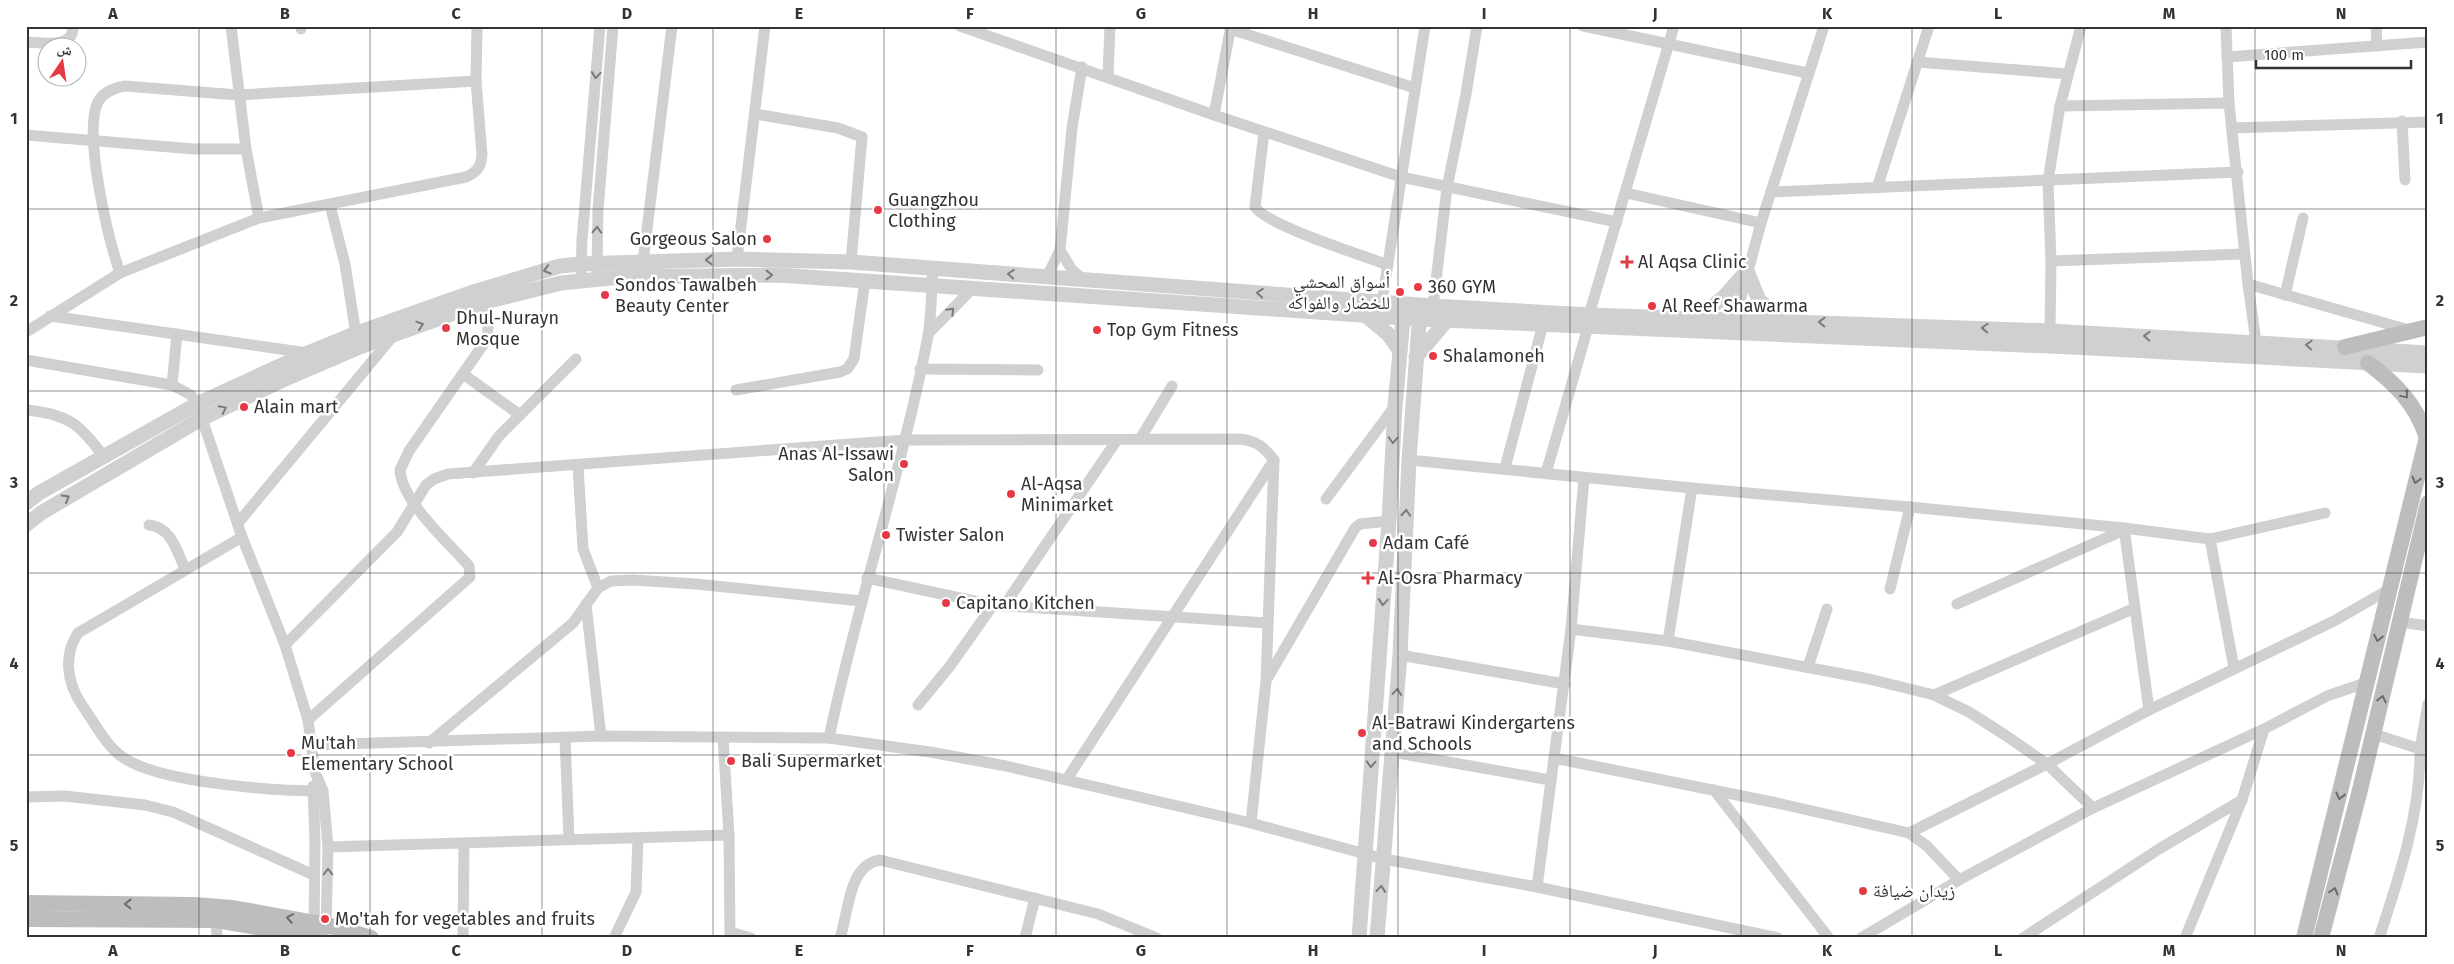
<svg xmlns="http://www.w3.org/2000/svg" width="2454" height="964" font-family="'Fira Sans','Noto Naskh Arabic',sans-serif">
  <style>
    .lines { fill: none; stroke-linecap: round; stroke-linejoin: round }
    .minor { stroke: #d0d0d0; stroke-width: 11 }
    .tertiary { stroke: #d0d0d0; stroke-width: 15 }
    .secondary { stroke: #bdbdbd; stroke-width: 16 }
    .oneway { stroke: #7a7a7a }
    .oneway2 { stroke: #6a6a6a }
    .grid { fill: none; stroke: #333; stroke-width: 1; stroke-opacity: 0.55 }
    .poi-dot { fill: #e63946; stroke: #fff; stroke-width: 2 }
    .labels { text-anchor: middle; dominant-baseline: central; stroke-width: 5; stroke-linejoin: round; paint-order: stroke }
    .poi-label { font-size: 18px; fill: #333; stroke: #fff; text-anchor: start }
    .neatline { fill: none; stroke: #333; stroke-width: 2 }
    .grid-label { font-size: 16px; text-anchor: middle; font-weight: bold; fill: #333 }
  </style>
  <rect width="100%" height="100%" fill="#fff"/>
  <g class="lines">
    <g class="minor">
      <polyline points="231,26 246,149 259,218"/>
      <polyline points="301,26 301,29"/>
      <polyline points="960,26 1214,115 1401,177 1617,222"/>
      <polyline points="1583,26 1807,73"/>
      <polyline points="2226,26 2229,103 2248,284"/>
      <polyline points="2376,26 2377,46"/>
      <polyline points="1230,29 1415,88"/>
      <path d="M 26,42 C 42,42 74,50 73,26"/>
      <polyline points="2227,57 2428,42"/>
      <polyline points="1917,62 2068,74"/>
      <polyline points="1108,76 1110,26"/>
      <polyline points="2060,106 2229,103"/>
      <polyline points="755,114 838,128 862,137 851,262"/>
      <polyline points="1214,115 1231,26"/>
      <polyline points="2402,121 2405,180"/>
      <polyline points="2232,128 2428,122"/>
      <path d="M 1264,132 L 1255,207 C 1268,226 1362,255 1388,265"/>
      <polyline points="26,135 194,149 246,149"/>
      <polyline points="1877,188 1929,26"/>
      <polyline points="1771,192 2238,172"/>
      <polyline points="1626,193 1761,223"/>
      <polyline points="330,205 345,264 357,341"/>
      <polyline points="1060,250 1072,270 1083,279"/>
      <polyline points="737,259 765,26"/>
      <polyline points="2051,261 2244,254"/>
      <polyline points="643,262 672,26"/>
      <polyline points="597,272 598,210 613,26"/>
      <path d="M 120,273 C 108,238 84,138 97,104 C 102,92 114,88 125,86 L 238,95 L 476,81"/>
      <polyline points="1047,277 1060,250 1072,128 1082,67"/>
      <polyline points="581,280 582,240 600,26"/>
      <polyline points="2285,295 2303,218"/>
      <polyline points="1382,302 1425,26"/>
      <polyline points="1433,306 1447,188 1466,94 1477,26"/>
      <polyline points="1589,315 1674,26"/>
      <polyline points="50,316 308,353"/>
      <polyline points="1733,327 1761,223 1824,26"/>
      <path d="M 26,332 L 120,273 L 259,218 L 466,177 C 477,172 481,167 482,155 L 476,81 L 477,26"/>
      <polyline points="928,334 973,288"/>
      <polyline points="2045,337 2050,331 2051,261 2048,181 2060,106 2081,26"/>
      <polyline points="2256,342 2248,284 2409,330"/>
      <polyline points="26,360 172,385 191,395 197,404 242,537 285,645 308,720 315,772 323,791 328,847 326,930"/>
      <polyline points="920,369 1038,370"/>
      <polyline points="463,374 520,415"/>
      <polyline points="172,385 177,334"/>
      <polyline points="736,390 840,372 847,369 854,359 865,280"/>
      <path d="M 26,410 C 68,414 80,424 104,457"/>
      <polyline points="1140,439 1172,386"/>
      <polyline points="1409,460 1692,488"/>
      <polyline points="578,466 583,549 598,588"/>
      <polyline points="1505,468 1543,324"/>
      <polyline points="473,473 499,436 576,359"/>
      <polyline points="1546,473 1588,327"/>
      <polyline points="1326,499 1395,406"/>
      <polyline points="238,523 393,336"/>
      <path d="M 149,525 C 171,527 177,551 185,569"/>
      <polyline points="2124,528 2149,710"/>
      <path d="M 242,537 L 78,633 C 63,656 67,683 82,705 C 94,722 105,744 121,756 C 156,783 277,791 323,791"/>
      <polyline points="2210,539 2234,668"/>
      <polyline points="867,578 993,605 1267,623"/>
      <polyline points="1890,589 1910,507"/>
      <polyline points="586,604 601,736"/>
      <polyline points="1957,604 2124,530"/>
      <polyline points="1004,606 1117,440"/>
      <polyline points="2400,622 2428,626"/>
      <polyline points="1571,629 1584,478"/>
      <polyline points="1668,641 1692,488 1910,507 2124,528 2210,539 2325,513"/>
      <path d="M 285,645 L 397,532 L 426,485 L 434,479 L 448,474 L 905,440 L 1240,439 C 1257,441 1264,447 1274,460 L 1067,779"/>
      <polyline points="1400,655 1565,684"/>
      <polyline points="1808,667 1827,609"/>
      <polyline points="1267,679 1355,528 1360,524 1389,521"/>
      <polyline points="1934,695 2135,608"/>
      <polyline points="918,705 950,666 993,605"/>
      <path d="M 308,720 L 470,577 L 469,566 C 448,542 402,502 400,470 L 409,451 L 487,339 L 488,326 L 485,302"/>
      <path d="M 2374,734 L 2420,749 C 2421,812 2399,878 2379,938"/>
      <polyline points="723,737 729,835 730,938"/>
      <polyline points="565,738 569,838"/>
      <path d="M 829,738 C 857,603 902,472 928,336 C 932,314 931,290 933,268"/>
      <polyline points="429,743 573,623 598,588 611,581 633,580 696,584 861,601"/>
      <polyline points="312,745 601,736 829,738 930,752 1006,766 1251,823 1384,859 1537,887 1778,938"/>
      <polyline points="2420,749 2428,704"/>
      <polyline points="1392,752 1550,780"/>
      <polyline points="1554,758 1777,803 1909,833 1927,846 1959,880"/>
      <polyline points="313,786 315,842 314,930"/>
      <polyline points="1714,790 1829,938"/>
      <polyline points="26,797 65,796 145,805 173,812 314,875"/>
      <polyline points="1251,823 1266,681 1274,460"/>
      <polyline points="1909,833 2047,764 2149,710 2334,621 2388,590"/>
      <polyline points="328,847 729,835"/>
      <polyline points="1537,887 1571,629 1668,641 1869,679 1934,695 1969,712 2005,735 2047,764 2093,808"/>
      <polyline points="216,920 217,938"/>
      <polyline points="730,932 751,938"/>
      <polyline points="463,938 464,843"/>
      <polyline points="614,938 636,892 638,839"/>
      <path d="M 840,938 C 849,912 848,865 880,860 L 1098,914 L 1157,938"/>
      <polyline points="1025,938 1035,898"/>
      <polyline points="1861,938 1959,880 2093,808 2264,729 2327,696 2368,682"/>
      <polyline points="2023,938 2159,849 2242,800"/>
      <polyline points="2185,938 2242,800 2264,729"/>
    </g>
    <g class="tertiary">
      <polyline points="1364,314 1388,334 1400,351"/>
      <polyline points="1699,317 1724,297 1747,271 1759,300 1781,320"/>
      <polyline points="1416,357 1447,320"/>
      <polyline points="26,503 39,493 197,404 308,353 357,333 470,293 560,266 581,264 737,259 851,262 1433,306 1589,315 2050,331 2428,353"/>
      <polyline points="26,525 41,513 201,419 285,379 357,348 485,302 561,283 621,277 778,275 1419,319 2072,347 2428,366"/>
      <polyline points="1359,938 1389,521 1395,406 1404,308"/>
      <polyline points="1377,938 1400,655 1409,460 1420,311"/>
    </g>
    <g class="secondary">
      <polyline points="2345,347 2428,327"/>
      <path d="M 2368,363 C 2396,384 2416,404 2427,438"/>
      <polyline points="26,903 194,905 233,908 327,925 371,938"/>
      <polyline points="26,919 216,920 320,938"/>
      <polyline points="2304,938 2428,433"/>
      <polyline points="2321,938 2359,794 2428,503"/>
    </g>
  </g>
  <defs><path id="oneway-chevron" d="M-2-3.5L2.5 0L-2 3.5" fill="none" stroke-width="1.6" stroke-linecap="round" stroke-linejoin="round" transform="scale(1.25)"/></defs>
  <g class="oneway">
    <use href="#oneway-chevron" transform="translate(596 75) rotate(95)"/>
    <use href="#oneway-chevron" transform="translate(597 230) rotate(-87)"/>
    <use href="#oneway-chevron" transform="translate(709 260) rotate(178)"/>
    <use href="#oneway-chevron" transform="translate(547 270) rotate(164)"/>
    <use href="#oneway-chevron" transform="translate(1011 274) rotate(-175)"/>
    <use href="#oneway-chevron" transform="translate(769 275)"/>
    <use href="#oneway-chevron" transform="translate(1260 293) rotate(-176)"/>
    <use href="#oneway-chevron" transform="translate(951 311) rotate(-46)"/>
    <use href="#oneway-chevron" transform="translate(1822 322) rotate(-178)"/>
    <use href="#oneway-chevron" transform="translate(420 325) rotate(-19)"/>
    <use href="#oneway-chevron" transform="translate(1985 328) rotate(-178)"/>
    <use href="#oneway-chevron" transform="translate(2147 336) rotate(-177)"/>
    <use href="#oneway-chevron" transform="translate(2309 345) rotate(-177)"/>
    <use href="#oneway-chevron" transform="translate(223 409) rotate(-26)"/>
    <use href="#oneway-chevron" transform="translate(1393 440) rotate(93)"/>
    <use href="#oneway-chevron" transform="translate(66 498) rotate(-30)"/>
    <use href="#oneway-chevron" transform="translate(1406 513) rotate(-87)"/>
    <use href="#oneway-chevron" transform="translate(1383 602) rotate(95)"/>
    <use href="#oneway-chevron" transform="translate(1397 692) rotate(-85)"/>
    <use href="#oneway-chevron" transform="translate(1371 764) rotate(93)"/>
    <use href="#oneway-chevron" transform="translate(328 872) rotate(-90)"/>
    <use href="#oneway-chevron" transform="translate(1381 889) rotate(-85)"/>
  </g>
  <g class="oneway2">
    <use href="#oneway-chevron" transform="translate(2405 395) rotate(50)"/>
    <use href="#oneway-chevron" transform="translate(2416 480) rotate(105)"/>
    <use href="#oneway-chevron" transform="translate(2378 638) rotate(102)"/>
    <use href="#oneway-chevron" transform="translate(2382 699) rotate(-77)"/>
    <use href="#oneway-chevron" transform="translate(2340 796) rotate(104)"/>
    <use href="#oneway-chevron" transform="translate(2334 891) rotate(-75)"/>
    <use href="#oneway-chevron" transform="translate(128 904) rotate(-179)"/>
    <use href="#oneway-chevron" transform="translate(290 918) rotate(-169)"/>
  </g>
  <path class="grid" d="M 199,26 L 199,938M 370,26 L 370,938M 542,26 L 542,938M 713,26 L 713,938M 884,26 L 884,938M 1056,26 L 1056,938M 1227,26 L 1227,938M 1398,26 L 1398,938M 1570,26 L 1570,938M 1741,26 L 1741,938M 1912,26 L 1912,938M 2084,26 L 2084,938M 2255,26 L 2255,938M 26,209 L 2428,209M 26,391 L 2428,391M 26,573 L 2428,573M 26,755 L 2428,755"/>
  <g class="poi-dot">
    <circle cx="878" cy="210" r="5"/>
    <circle cx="767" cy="239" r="5"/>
    <path d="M1624.5 254.5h5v5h5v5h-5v5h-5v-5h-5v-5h5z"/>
    <circle cx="1418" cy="287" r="5"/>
    <circle cx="1400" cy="292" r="5"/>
    <circle cx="605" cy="295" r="5"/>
    <circle cx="1652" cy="306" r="5"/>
    <circle cx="446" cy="328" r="5"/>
    <circle cx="1097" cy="330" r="5"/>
    <circle cx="1433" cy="356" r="5"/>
    <circle cx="244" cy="407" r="5"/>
    <circle cx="904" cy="464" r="5"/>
    <circle cx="1011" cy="494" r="5"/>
    <circle cx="886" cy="535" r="5"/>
    <circle cx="1373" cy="543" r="5"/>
    <path d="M1365.5 570.5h5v5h5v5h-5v5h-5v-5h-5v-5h5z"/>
    <circle cx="946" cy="603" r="5"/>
    <circle cx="1362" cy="733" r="5"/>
    <circle cx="291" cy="753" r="5"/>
    <circle cx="731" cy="761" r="5"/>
    <circle cx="1863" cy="891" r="5"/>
    <circle cx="325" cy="919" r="5"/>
  </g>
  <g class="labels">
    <g class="poi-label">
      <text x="888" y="200">Guangzhou<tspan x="888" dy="21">Clothing</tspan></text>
      <text x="757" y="239" text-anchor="end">Gorgeous Salon</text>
      <text x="1638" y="262">Al Aqsa Clinic</text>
      <text x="1390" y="282" text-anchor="end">أسواق المحشي<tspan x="1390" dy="21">للخضار والفواكه</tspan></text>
      <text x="615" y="285">Sondos Tawalbeh<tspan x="615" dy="21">Beauty Center</tspan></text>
      <text x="1428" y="287">360 GYM</text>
      <text x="1662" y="306">Al Reef Shawarma</text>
      <text x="456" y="318">Dhul-Nurayn<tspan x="456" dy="21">Mosque</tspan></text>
      <text x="1107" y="330">Top Gym Fitness</text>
      <text x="1443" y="356">Shalamoneh</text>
      <text x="254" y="407">Alain mart</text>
      <text x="894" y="454" text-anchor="end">Anas Al-Issawi<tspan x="894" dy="21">Salon</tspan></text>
      <text x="1021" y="484">Al-Aqsa<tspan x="1021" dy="21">Minimarket</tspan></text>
      <text x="896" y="535">Twister Salon</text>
      <text x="1383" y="543">Adam Café</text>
      <text x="1378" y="578">Al-Osra Pharmacy</text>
      <text x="956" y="603">Capitano Kitchen</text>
      <text x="1372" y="723">Al-Batrawi Kindergartens<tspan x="1372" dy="21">and Schools</tspan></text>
      <text x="301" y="743">Mu'tah<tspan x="301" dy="21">Elementary School</tspan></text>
      <text x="741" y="761">Bali Supermarket</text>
      <text x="1873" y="891">زيدان ضيافة</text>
      <text x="335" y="919">Mo'tah for vegetables and fruits</text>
    </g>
  </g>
  <rect width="2454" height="964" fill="none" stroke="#ffffff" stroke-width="55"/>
  <g transform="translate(62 62) rotate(13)"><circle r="24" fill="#ffffff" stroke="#adadad"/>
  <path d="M0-4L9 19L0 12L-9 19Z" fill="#e63946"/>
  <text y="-8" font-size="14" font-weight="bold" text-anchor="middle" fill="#333333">ش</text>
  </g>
  <path d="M2256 60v8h155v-8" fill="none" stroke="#333333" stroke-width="2.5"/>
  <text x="2264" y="60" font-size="15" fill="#333333" stroke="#ffffff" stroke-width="4" paint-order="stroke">100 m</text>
  <rect x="28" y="28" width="2398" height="908" class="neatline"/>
  <g class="grid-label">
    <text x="113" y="19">A</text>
    <text x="285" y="19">B</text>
    <text x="456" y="19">C</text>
    <text x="627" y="19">D</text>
    <text x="799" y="19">E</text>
    <text x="970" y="19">F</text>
    <text x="1141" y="19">G</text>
    <text x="1313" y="19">H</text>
    <text x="1484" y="19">I</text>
    <text x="1655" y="19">J</text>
    <text x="1827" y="19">K</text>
    <text x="1998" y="19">L</text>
    <text x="2169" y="19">M</text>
    <text x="2341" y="19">N</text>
    <text x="14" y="124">1</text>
    <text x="2440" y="124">1</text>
    <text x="14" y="306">2</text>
    <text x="2440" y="306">2</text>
    <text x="14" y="488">3</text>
    <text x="2440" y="488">3</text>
    <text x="14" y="669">4</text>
    <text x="2440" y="669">4</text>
    <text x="14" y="851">5</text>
    <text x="2440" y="851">5</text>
    <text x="113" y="956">A</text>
    <text x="285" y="956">B</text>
    <text x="456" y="956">C</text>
    <text x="627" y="956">D</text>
    <text x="799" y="956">E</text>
    <text x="970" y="956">F</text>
    <text x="1141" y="956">G</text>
    <text x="1313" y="956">H</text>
    <text x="1484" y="956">I</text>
    <text x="1655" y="956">J</text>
    <text x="1827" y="956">K</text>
    <text x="1998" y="956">L</text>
    <text x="2169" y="956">M</text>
    <text x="2341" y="956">N</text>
  </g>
</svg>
